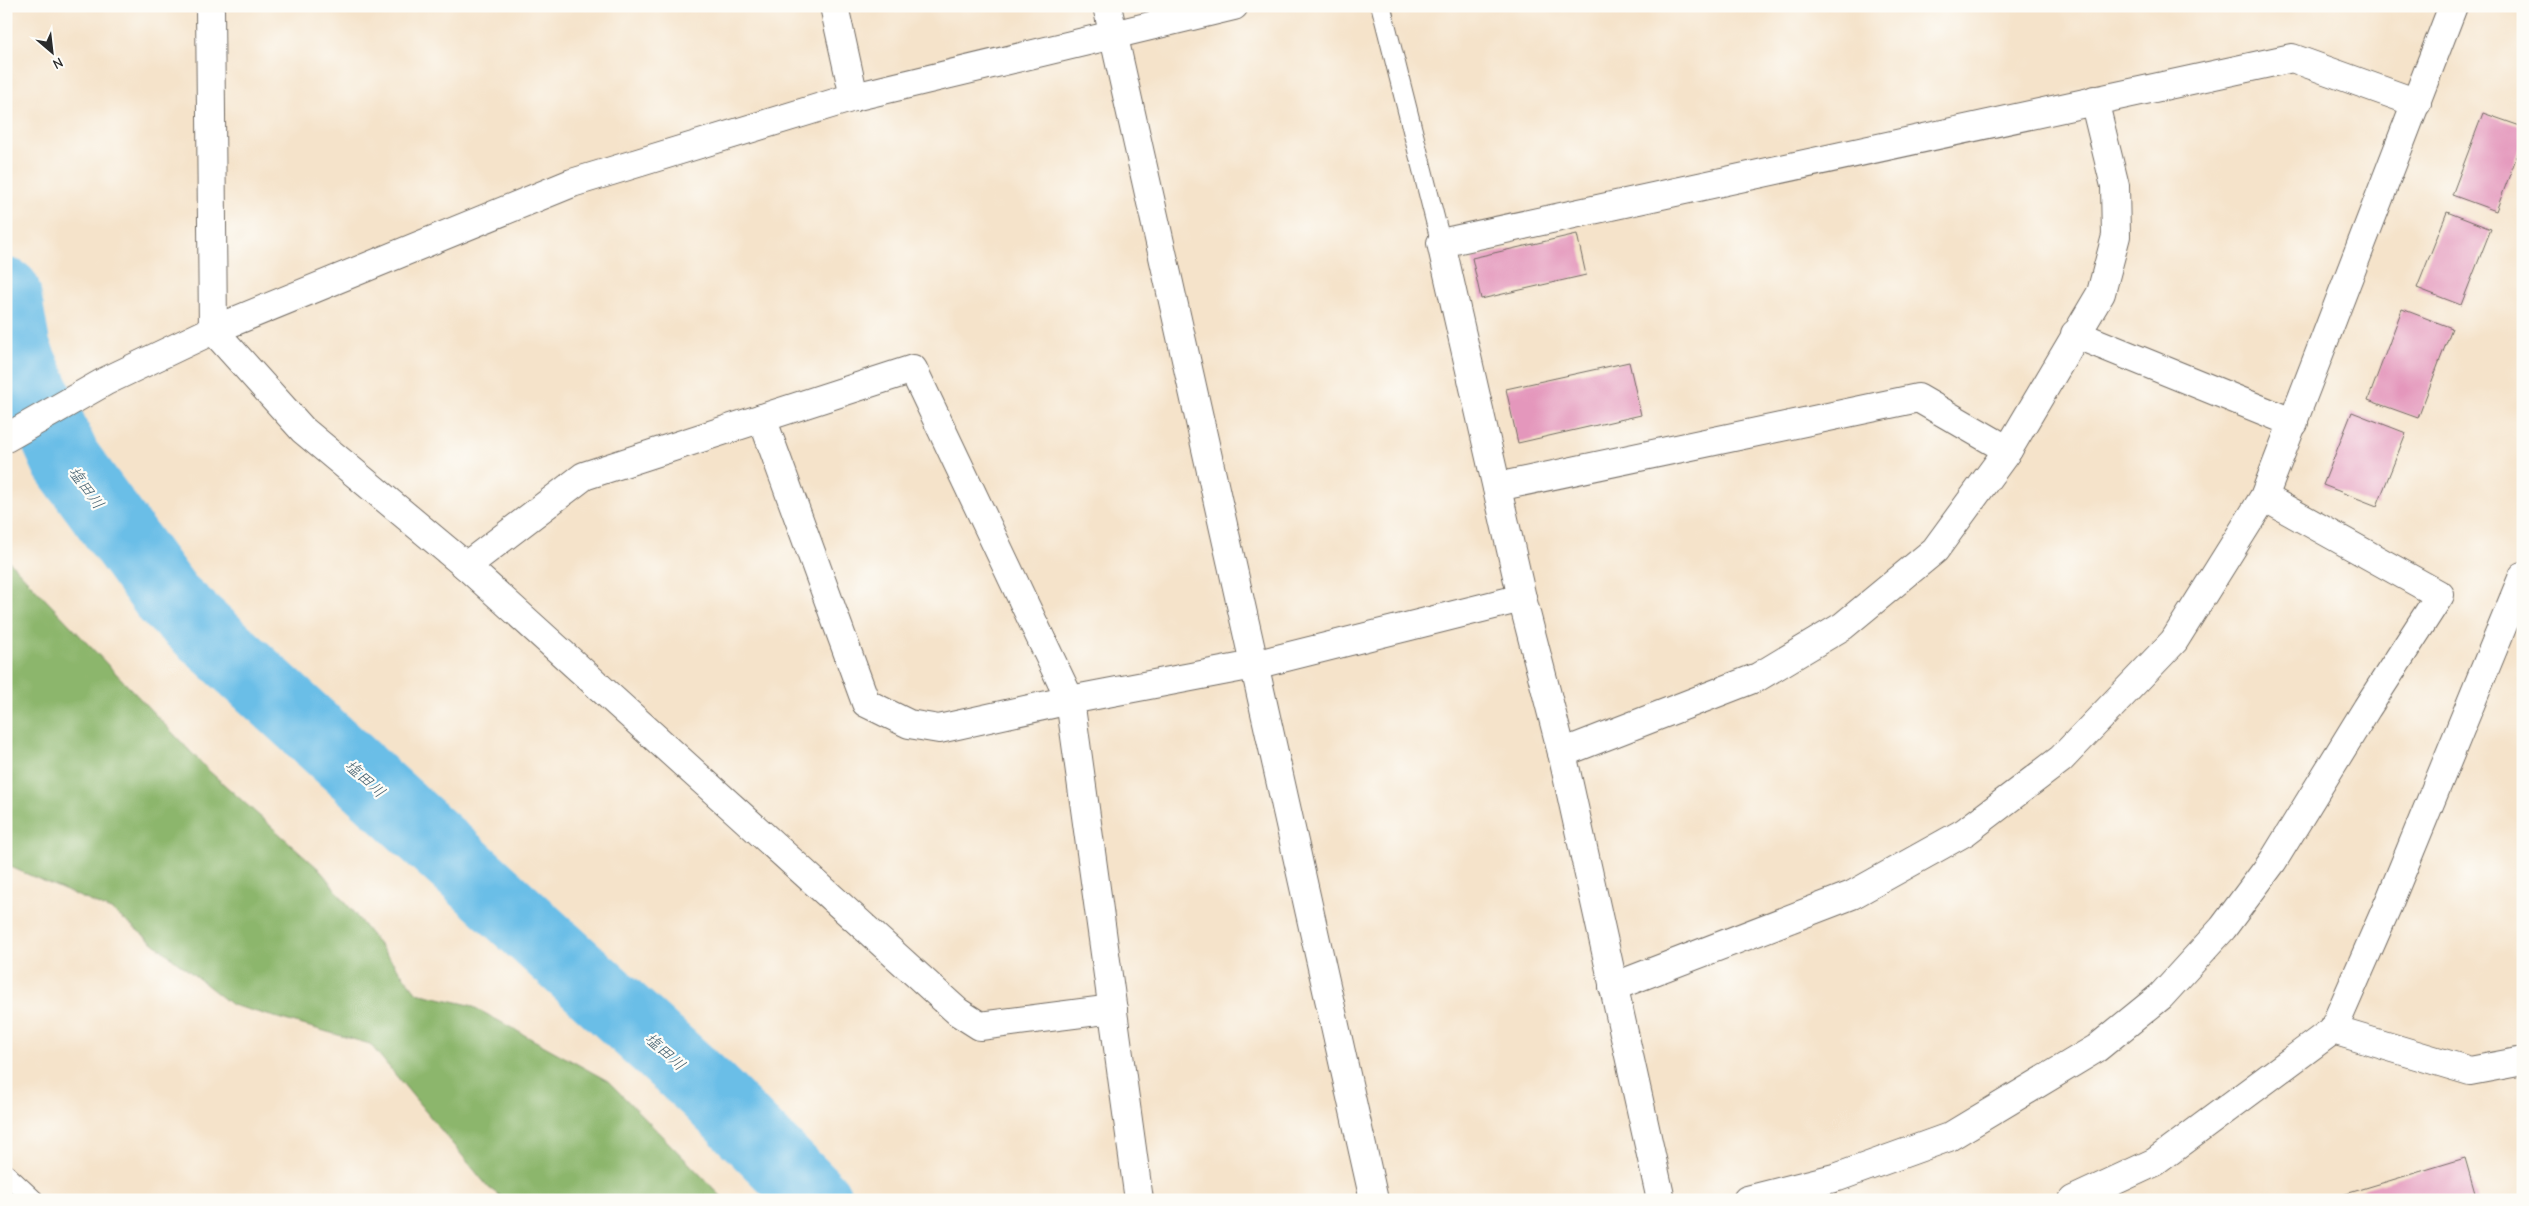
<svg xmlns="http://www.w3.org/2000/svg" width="2529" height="1206" font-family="'Comic Neue','Klee One',sans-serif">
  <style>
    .forest { fill: #8cb66c; stroke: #5c704c }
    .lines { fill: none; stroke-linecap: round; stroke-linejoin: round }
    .river { stroke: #6bbee7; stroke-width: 70 }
    .building { fill: #e497bc }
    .service-casing { stroke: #726b63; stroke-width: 21 }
    .minor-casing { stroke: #726b63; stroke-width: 30 }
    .tertiary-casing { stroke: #726b63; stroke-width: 30 }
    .service { stroke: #fff; stroke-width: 19 }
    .minor { stroke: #fff; stroke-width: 28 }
    .tertiary { stroke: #fff; stroke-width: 28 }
    .labels { text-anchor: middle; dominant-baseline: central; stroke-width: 4.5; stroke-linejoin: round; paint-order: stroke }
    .water-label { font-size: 16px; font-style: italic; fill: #415e6d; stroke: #fdfcf7 }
  </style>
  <rect width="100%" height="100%" fill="#fdfcf7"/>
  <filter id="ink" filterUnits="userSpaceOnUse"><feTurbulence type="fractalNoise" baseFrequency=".02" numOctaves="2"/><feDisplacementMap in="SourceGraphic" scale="10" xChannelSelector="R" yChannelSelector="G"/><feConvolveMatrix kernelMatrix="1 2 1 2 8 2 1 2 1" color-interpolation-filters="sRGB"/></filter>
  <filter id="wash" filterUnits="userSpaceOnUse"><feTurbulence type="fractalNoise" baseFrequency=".0096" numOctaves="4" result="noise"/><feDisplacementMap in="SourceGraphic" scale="20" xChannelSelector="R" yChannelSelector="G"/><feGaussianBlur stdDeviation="1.12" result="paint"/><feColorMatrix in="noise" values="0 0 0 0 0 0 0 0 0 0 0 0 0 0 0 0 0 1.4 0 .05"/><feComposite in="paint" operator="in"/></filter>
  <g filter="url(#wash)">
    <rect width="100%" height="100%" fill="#f5e3ca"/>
    <polygon class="forest" points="6,558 209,771 320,870 417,993 470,1005 608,1081 725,1200 506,1200 489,1188 370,1044 232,1005 113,911 6,865"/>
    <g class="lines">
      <polyline class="river" points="6,293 16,350 66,460 168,599 708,1091 817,1200"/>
    </g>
    <g id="blocks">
      <g class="building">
        <polygon points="2483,113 2523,127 2523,140 2496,211 2452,195"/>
        <polygon points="2447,212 2491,229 2461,305 2417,288"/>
        <polygon points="1577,234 1586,275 1481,299 1472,258"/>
        <polygon points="2402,309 2452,328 2418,418 2368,400"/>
        <polygon points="1629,362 1641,415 1518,443 1506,389"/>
        <polygon points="2352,412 2406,433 2377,506 2323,485"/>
        <polygon points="2465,1158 2477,1200 2340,1200 2339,1196"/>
      </g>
    </g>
  </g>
  <g filter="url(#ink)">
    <use href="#blocks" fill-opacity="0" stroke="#726b63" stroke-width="1"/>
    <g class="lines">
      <g class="service-casing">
        <g id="service">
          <polyline points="1381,6 1441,243"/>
          <polyline points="6,1174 34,1200"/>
        </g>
      </g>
      <g class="minor-casing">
        <g id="minor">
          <polyline points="210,6 213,330 303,430 466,566 958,1012 980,1026 1113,1009"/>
          <polyline points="834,6 854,97"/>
          <polyline points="2075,334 2294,423"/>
          <polyline points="762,418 866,703 909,724 939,729 1070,700 1254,665 1522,598"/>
          <polyline points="1497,487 1918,398 2008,450"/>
          <polyline points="466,566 584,476 913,369 1070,700 1139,1200"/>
          <polyline points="1562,753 1758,677 1843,626 1935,550 2008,450 2101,293 2116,236 2115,186 2094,100"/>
          <polyline points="1613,987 1852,895 1965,832 2061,759 2174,641 2264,497 2453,6"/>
          <polyline points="1661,1200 1562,753 1522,598 1441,243 2292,58 2417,103"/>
          <polyline points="1747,1200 1838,1177 1949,1137 2097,1048 2161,996 2223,928 2273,861 2367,708 2440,595 2264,497"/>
        </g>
      </g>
      <g class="tertiary-casing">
        <g id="tertiary">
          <polyline points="1107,6 1374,1200"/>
          <polyline points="6,438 106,381 213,330 572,183 854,97 1234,6"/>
          <polyline points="2333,1030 2470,1071 2523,1061"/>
          <polyline points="2073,1200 2155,1162 2333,1030 2390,900 2523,576"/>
        </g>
      </g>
      <use href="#service" class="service"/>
      <use href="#minor" class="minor"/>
      <use href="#tertiary" class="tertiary"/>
    </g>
  </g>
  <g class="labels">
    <g class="water-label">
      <text transform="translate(86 488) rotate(54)">塩田川</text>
      <text transform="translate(365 779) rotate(42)">塩田川</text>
      <text transform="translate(665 1052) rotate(42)">塩田川</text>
    </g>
  </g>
  <rect width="2529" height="1206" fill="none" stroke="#fdfcf7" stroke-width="25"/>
  <g transform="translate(52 52) rotate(152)" stroke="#fdfcf7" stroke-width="4" paint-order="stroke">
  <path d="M0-4L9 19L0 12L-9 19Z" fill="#2b2b2b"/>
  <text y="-8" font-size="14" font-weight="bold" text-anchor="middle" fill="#2b2b2b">N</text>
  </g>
</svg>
